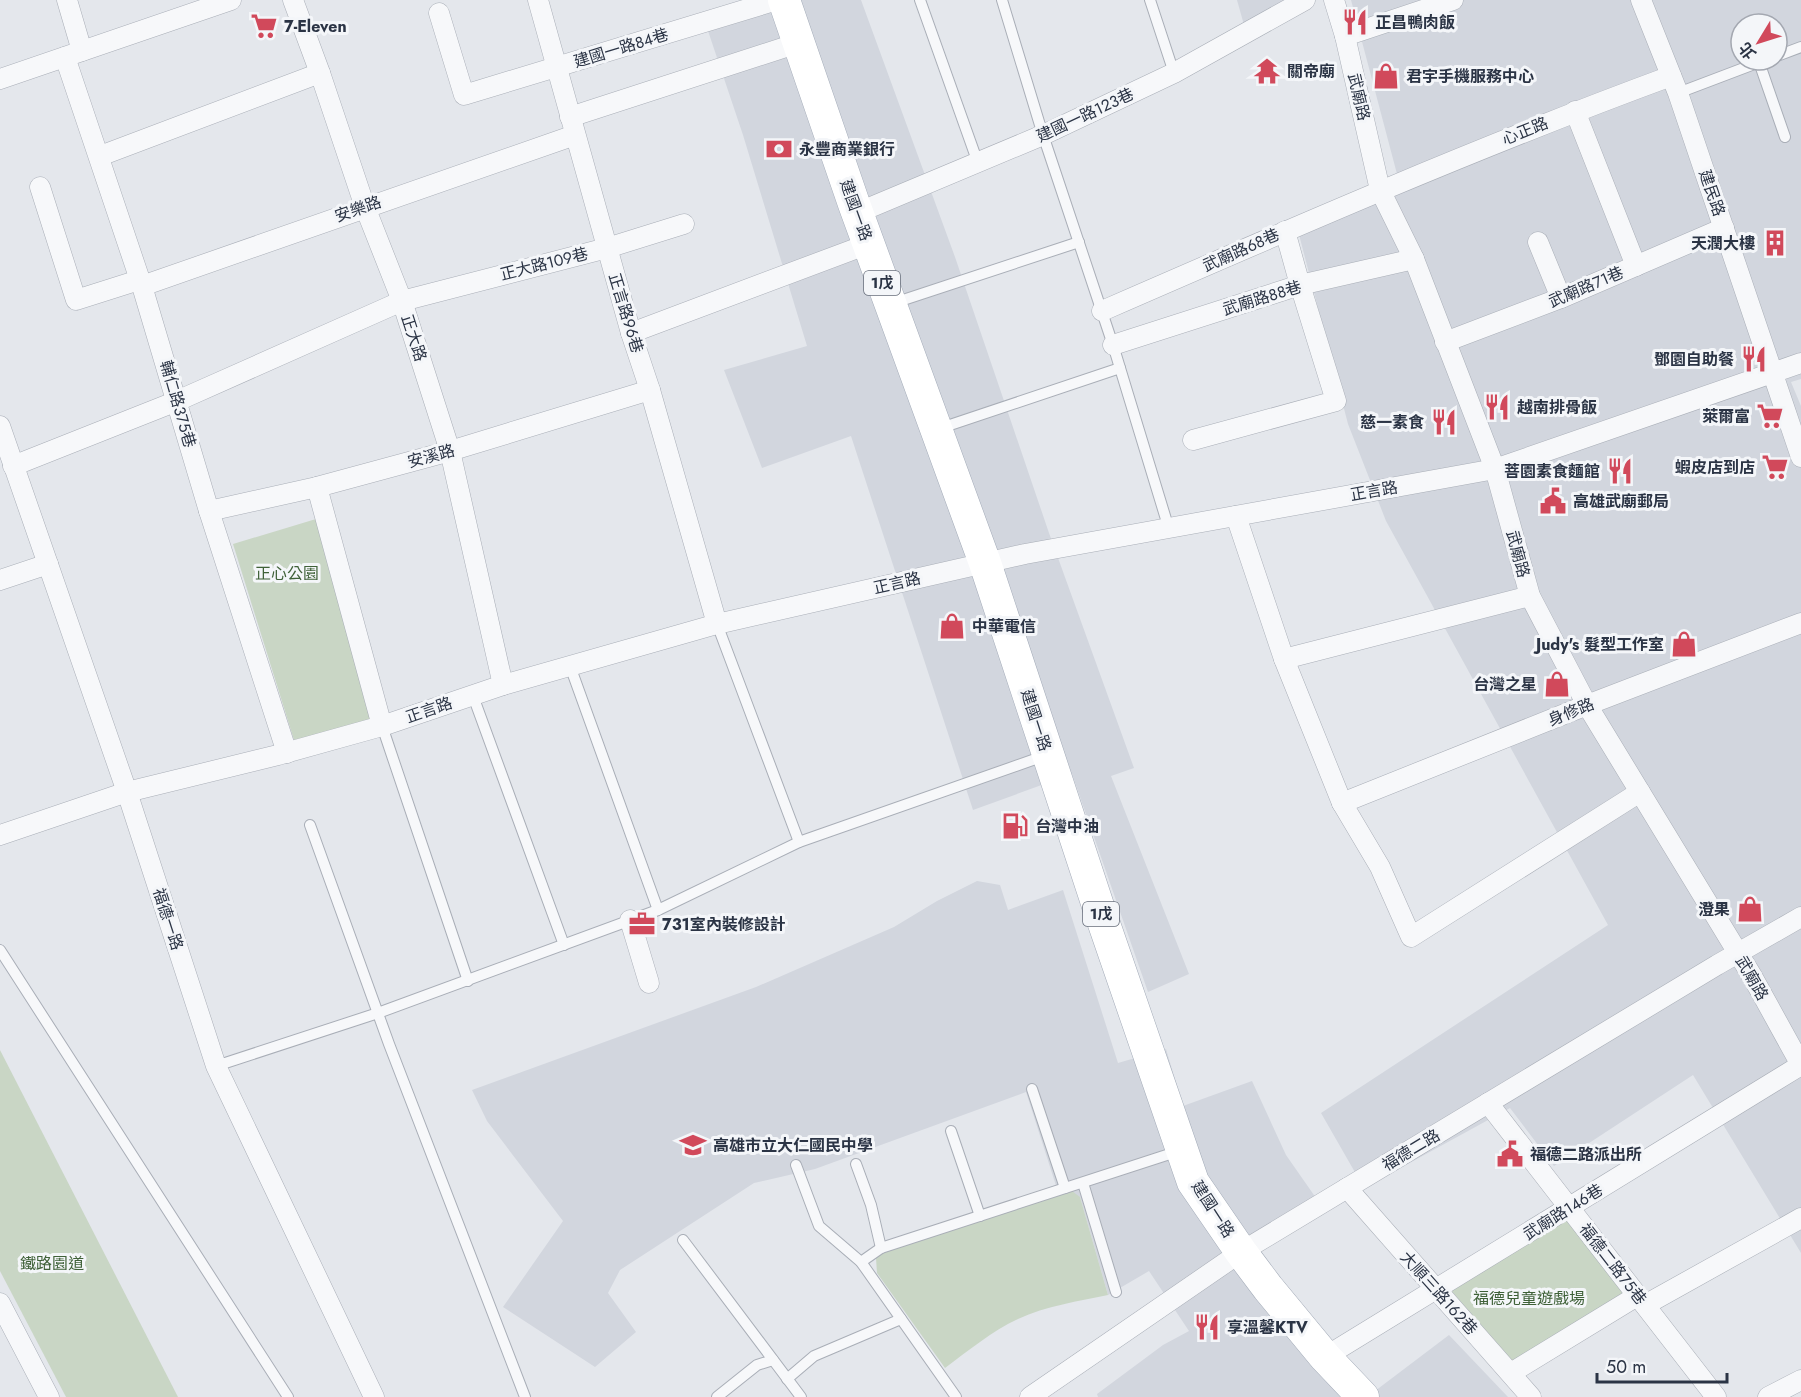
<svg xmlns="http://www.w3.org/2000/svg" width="1801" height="1397" font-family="Jost,'Noto Sans TC',sans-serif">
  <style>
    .built { fill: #d2d6de; fill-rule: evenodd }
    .green { fill: #c9d6c5 }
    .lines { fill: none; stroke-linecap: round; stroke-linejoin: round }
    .service-casing { stroke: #a9aeb7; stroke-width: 12 }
    .minor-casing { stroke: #a9aeb7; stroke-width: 21 }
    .primary-casing { stroke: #a3abb8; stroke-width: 33 }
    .service { stroke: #f7f8fa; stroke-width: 10 }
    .minor { stroke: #f7f8fa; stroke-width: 20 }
    .primary { stroke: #fff; stroke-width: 32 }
    .labels { text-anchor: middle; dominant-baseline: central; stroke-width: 6; stroke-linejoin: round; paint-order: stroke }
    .shield { fill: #f4f6f9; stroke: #676e7b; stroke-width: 1.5 }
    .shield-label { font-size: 15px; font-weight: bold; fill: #2b3445 }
    .poi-label { font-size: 16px; font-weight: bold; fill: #2b3445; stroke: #f4f6f9; text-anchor: start }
    .street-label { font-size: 16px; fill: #2b3445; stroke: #f4f6f9 }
    .park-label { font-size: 16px; fill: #3f6138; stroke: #f4f6f9 }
  </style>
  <rect width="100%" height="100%" fill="#e4e7ec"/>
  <g class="built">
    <polygon points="748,0 861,0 955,257 1049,533 1134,768 1111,776 1189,974 1148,992 1072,774 973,810 851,436 762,468 724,370 807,346 743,135 703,16"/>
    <polygon points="1237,0 1286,0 1244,25"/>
    <path d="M 1351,0 L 1801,0 L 1801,379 L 1791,382 L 1801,406 L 1801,1253 L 1693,1075 L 1554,1166 L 1510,1108 L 1364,1188 L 1321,1113 L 1608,925 L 1386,521 L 1348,424 L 1295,219 L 1397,174 ZM 1741,24 L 1777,24 L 1777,60 L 1741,60 Z"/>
    <polygon points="977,881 1000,885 1008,910 1063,890 1118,1063 1166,1049 1183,1106 1252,1081 1286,1155 1323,1208 1258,1251 1375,1391 1449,1335 1508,1397 1098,1397 1097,1394 1163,1345 1189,1331 1149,1271 1108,1295 1080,1197 1059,1195 1026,1092 815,1169 754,1183 620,1270 608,1293 636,1332 595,1367 503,1307 563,1221 487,1121 472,1090 756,987 894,927 937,901"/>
  </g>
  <g class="green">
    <polygon points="316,519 372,721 294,740 233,544"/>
    <polygon points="0,1050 178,1397 66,1397 0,1271"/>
    <path d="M 1072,1191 L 1080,1197 L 1108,1295 C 1079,1301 1046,1306 1018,1319 C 992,1331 968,1351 945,1368 L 877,1273 L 876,1258 L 882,1252 Z"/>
    <polygon points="1567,1219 1625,1295 1512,1365 1450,1289"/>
  </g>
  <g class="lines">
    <g class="service-casing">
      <g id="service">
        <polyline points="920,0 978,163"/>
        <polyline points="1002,0 1043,135 1113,345 1169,529"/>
        <polyline points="1150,0 1174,73"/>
        <polyline points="1777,56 1801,47"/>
        <polyline points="1759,62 1785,137"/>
        <polyline points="1678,93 1765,60"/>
        <polyline points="894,303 1079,242"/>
        <polyline points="938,429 1120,368"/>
        <polyline points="717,624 799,842"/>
        <polyline points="570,666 658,910"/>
        <polyline points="473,696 564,945"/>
        <polyline points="382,726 468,981"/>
        <polyline points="310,825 389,1044 525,1397"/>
        <polyline points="0,950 288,1397"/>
        <polyline points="216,1066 378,1013 658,910 799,842 1044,756"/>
        <polyline points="1032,1089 1065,1188"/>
        <polyline points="951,1131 980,1216"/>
        <polyline points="856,1164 871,1205 881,1248"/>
        <polyline points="796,1165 819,1226 861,1262 956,1397"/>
        <polyline points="1083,1183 1116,1292"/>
        <polyline points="683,1240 801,1397"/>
        <polyline points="861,1262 881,1248 1179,1151"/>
        <polyline points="787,1379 814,1356 901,1319"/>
        <polyline points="717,1397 757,1365 773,1360"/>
      </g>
    </g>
    <g class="minor-casing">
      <g id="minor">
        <polyline points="67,0 82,51"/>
        <polyline points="293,0 320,73 365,207 402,301 450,451 503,685"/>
        <polyline points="538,0 631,333 650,390 717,624"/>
        <polyline points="1334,0 1345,36 1380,190 1414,259 1495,469 1530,596 1587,705 1752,976 1801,1065"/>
        <polyline points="1641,0 1678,93 1801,457"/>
        <polyline points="439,13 464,95 777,0"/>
        <polyline points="1345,36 1453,0"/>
        <polyline points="65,57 142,286 209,511 287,753"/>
        <polyline points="0,79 231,0"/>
        <polyline points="1575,111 1636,266"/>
        <polyline points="570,117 798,43"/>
        <polyline points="100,156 320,73"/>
        <polyline points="40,187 76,300 139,280"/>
        <polyline points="857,213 1043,135 1174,73 1305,0"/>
        <polyline points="1538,242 1561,298"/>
        <polyline points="142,286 575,135"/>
        <path d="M 1102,311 C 1290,229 1478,147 1671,76"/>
        <polyline points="631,333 868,244"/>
        <polyline points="1445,342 1561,298 1724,228"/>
        <polyline points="1113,345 1300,285 1414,259"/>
        <polyline points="0,426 127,792 216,1066 374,1397"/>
        <polyline points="1193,440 1336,401 1300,285 1285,231"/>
        <polyline points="13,466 177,401 402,301 607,248 684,224"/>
        <polyline points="317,487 382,726"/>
        <polyline points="209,511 317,487 450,451 650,390"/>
        <polyline points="1236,516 1284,659 1342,803 1380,867 1411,937 1640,792"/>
        <polyline points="0,580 48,564"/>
        <polyline points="1284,659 1530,596"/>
        <polyline points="1342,803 1587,705 1801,623"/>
        <polyline points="0,835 127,792 278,755 382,726 503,685 717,624 1025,554 1495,469 1801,363"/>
        <polyline points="630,920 649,983"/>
        <polyline points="1488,1103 1716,1397"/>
        <polyline points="1347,1188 1531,1397"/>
        <polyline points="0,1303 49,1397"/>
        <polyline points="1645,1305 1801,1218"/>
        <polyline points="1325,1357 1801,1065"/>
        <polyline points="1511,1373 1637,1296"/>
        <polyline points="1030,1397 1241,1252 1717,965 1801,917"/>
        <polyline points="1768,1397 1801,1380"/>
      </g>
    </g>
    <g class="primary-casing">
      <polyline id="primary" points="784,0 854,204 985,563 1101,915 1193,1182 1241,1252 1268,1288 1325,1357 1363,1397"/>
    </g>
    <use href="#service" class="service"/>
    <use href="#minor" class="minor"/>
    <use href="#primary" class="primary"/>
  </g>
  <defs>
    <g id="restaurant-bare" transform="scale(2.07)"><path d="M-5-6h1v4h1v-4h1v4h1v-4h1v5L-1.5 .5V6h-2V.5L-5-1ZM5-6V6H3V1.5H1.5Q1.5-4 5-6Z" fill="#d1495b" stroke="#f4f6f9" stroke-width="2.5" paint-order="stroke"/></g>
    <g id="supermarket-bare" transform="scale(2.07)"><path d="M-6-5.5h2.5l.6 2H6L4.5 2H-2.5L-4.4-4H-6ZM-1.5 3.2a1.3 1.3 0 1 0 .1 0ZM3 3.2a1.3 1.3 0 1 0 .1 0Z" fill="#d1495b" stroke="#f4f6f9" stroke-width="2.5" paint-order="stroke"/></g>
    <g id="temple-bare" transform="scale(2.07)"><path d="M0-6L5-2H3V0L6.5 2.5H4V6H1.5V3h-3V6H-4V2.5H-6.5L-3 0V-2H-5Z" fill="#d1495b" stroke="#f4f6f9" stroke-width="2.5" paint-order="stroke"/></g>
    <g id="shop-bare" transform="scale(2.07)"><path d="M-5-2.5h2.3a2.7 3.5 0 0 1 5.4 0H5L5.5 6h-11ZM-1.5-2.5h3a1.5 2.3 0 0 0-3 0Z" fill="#d1495b" stroke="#f4f6f9" stroke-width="2.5" paint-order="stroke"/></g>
    <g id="bank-bare" transform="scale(2.07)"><path d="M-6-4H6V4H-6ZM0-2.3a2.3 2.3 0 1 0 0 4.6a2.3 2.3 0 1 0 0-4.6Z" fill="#d1495b" stroke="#f4f6f9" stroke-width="2.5" paint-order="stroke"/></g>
    <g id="building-bare" transform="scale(2.07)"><path d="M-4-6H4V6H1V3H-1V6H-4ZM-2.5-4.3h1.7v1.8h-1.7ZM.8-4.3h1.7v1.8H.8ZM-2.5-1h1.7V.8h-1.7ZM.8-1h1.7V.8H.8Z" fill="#d1495b" stroke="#f4f6f9" stroke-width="2.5" paint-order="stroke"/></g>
    <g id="civic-bare" transform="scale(2.07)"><path d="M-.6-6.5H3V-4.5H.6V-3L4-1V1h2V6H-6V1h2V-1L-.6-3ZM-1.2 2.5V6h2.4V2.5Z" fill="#d1495b" stroke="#f4f6f9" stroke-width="2.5" paint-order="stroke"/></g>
    <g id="fuel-bare" transform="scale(2.07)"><path d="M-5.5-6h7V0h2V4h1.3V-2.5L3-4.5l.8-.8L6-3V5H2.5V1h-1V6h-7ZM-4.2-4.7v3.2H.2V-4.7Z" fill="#d1495b" stroke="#f4f6f9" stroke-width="2.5" paint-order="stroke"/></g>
    <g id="office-bare" transform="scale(2.07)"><path d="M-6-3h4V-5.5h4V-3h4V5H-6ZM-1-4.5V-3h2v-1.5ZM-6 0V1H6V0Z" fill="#d1495b" stroke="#f4f6f9" stroke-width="2.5" paint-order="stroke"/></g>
    <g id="school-bare" transform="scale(2.07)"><path d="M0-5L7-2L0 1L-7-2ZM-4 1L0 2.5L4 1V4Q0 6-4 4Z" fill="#d1495b" stroke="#f4f6f9" stroke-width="2.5" paint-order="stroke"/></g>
  </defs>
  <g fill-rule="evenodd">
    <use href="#restaurant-bare" x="1355" y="22"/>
    <use href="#supermarket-bare" x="264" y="26"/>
    <use href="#temple-bare" x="1267" y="71"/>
    <use href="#shop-bare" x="1386" y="76"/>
    <use href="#bank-bare" x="779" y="149"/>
    <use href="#building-bare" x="1775" y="243"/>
    <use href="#restaurant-bare" x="1754" y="359"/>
    <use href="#restaurant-bare" x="1497" y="407"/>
    <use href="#supermarket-bare" x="1770" y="416"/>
    <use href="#restaurant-bare" x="1444" y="422"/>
    <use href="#supermarket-bare" x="1775" y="467"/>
    <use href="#restaurant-bare" x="1620" y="471"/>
    <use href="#civic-bare" x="1553" y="501"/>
    <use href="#shop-bare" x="952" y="626"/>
    <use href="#shop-bare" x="1684" y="644"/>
    <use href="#shop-bare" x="1557" y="684"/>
    <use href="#fuel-bare" x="1015" y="826"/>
    <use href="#shop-bare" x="1750" y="909"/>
    <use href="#office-bare" x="642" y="924"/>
    <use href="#school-bare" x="693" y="1145"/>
    <use href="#civic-bare" x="1510" y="1154"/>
    <use href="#restaurant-bare" x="1207" y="1327"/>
  </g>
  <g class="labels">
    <g class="shield">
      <rect x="864" y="271" width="36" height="24" rx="4.5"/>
      <rect x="1083" y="902" width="36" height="24" rx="4.5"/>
    </g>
    <g class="shield-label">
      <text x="882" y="283">1戊</text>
      <text x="1101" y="914">1戊</text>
    </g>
    <g class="poi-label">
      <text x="1375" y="22">正昌鴨肉飯</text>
      <text x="284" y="26">7-Eleven</text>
      <text x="1287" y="71">關帝廟</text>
      <text x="1406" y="76">君宇手機服務中心</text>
      <text x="799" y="149">永豐商業銀行</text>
      <text x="1755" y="243" text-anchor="end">天潤大樓</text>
      <text x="1734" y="359" text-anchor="end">鄧園自助餐</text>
      <text x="1517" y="407">越南排骨飯</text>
      <text x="1750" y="416" text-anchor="end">萊爾富</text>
      <text x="1424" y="422" text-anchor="end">慈一素食</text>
      <text x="1755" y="467" text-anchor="end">蝦皮店到店</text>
      <text x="1600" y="471" text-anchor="end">菩園素食麵館</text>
      <text x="1573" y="501">高雄武廟郵局</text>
      <text x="972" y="626">中華電信</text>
      <text x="1664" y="644" text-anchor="end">Judy's 髮型工作室</text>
      <text x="1537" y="684" text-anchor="end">台灣之星</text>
      <text x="1035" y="826">台灣中油</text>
      <text x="1730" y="909" text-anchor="end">澄果</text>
      <text x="662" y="924">731室內裝修設計</text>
      <text x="713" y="1145">高雄市立大仁國民中學</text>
      <text x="1530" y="1154">福德二路派出所</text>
      <text x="1227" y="1327">享溫馨KTV</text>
    </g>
    <g class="street-label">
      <text transform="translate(621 48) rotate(-17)">建國一路84巷</text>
      <text transform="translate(1359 97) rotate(77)">武廟路</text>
      <text transform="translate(1085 115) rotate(-25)">建國一路123巷</text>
      <text transform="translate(1525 131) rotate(-22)">心正路</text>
      <text transform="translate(1712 193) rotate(71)">建民路</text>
      <text transform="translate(358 209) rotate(-19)">安樂路</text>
      <text transform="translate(856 210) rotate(70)">建國一路</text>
      <text transform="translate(1241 250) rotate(-24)">武廟路68巷</text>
      <text transform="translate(544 264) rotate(-14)">正大路109巷</text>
      <text transform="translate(1586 287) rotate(-23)">武廟路71巷</text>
      <text transform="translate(1262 298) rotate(-17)">武廟路88巷</text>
      <text transform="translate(626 313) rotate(73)">正言路96巷</text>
      <text transform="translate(414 338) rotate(72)">正大路</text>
      <text transform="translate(178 404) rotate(74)">輔仁路375巷</text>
      <text transform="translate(431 456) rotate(-15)">安溪路</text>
      <text transform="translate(1374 491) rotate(-10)">正言路</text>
      <text transform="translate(1518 554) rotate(75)">武廟路</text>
      <text transform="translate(897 583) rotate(-13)">正言路</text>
      <text transform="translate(429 710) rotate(-19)">正言路</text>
      <text transform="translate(1571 712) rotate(-22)">身修路</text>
      <text transform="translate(1036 720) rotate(72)">建國一路</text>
      <text transform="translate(168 919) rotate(72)">福德一路</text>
      <text transform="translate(1752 978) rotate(60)">武廟路</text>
      <text transform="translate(1411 1150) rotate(-31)">福德二路</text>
      <text transform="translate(1213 1209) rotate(57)">建國一路</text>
      <text transform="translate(1563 1212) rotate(-32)">武廟路146巷</text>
      <text transform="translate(1613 1264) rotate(52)">福德二路75巷</text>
      <text transform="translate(1439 1293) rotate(48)">大順三路162巷</text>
    </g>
    <g class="park-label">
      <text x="287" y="573">正心公園</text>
      <text x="52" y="1263">鐵路園道</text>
      <text x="1529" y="1298">福德兒童遊戲場</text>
    </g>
  </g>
  <g transform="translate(1759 42) rotate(232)"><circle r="28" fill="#f4f6f9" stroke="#a4a8b1" stroke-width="1.5"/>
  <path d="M0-4.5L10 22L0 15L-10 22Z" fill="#d1495b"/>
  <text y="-9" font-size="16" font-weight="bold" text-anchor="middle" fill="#2b3445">北</text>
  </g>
  <path d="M1597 1373v9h130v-9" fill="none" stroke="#2b3445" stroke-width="3"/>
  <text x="1606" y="1373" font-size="18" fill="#2b3445" stroke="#f4f6f9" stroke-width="4.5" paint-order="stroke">50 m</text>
</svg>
